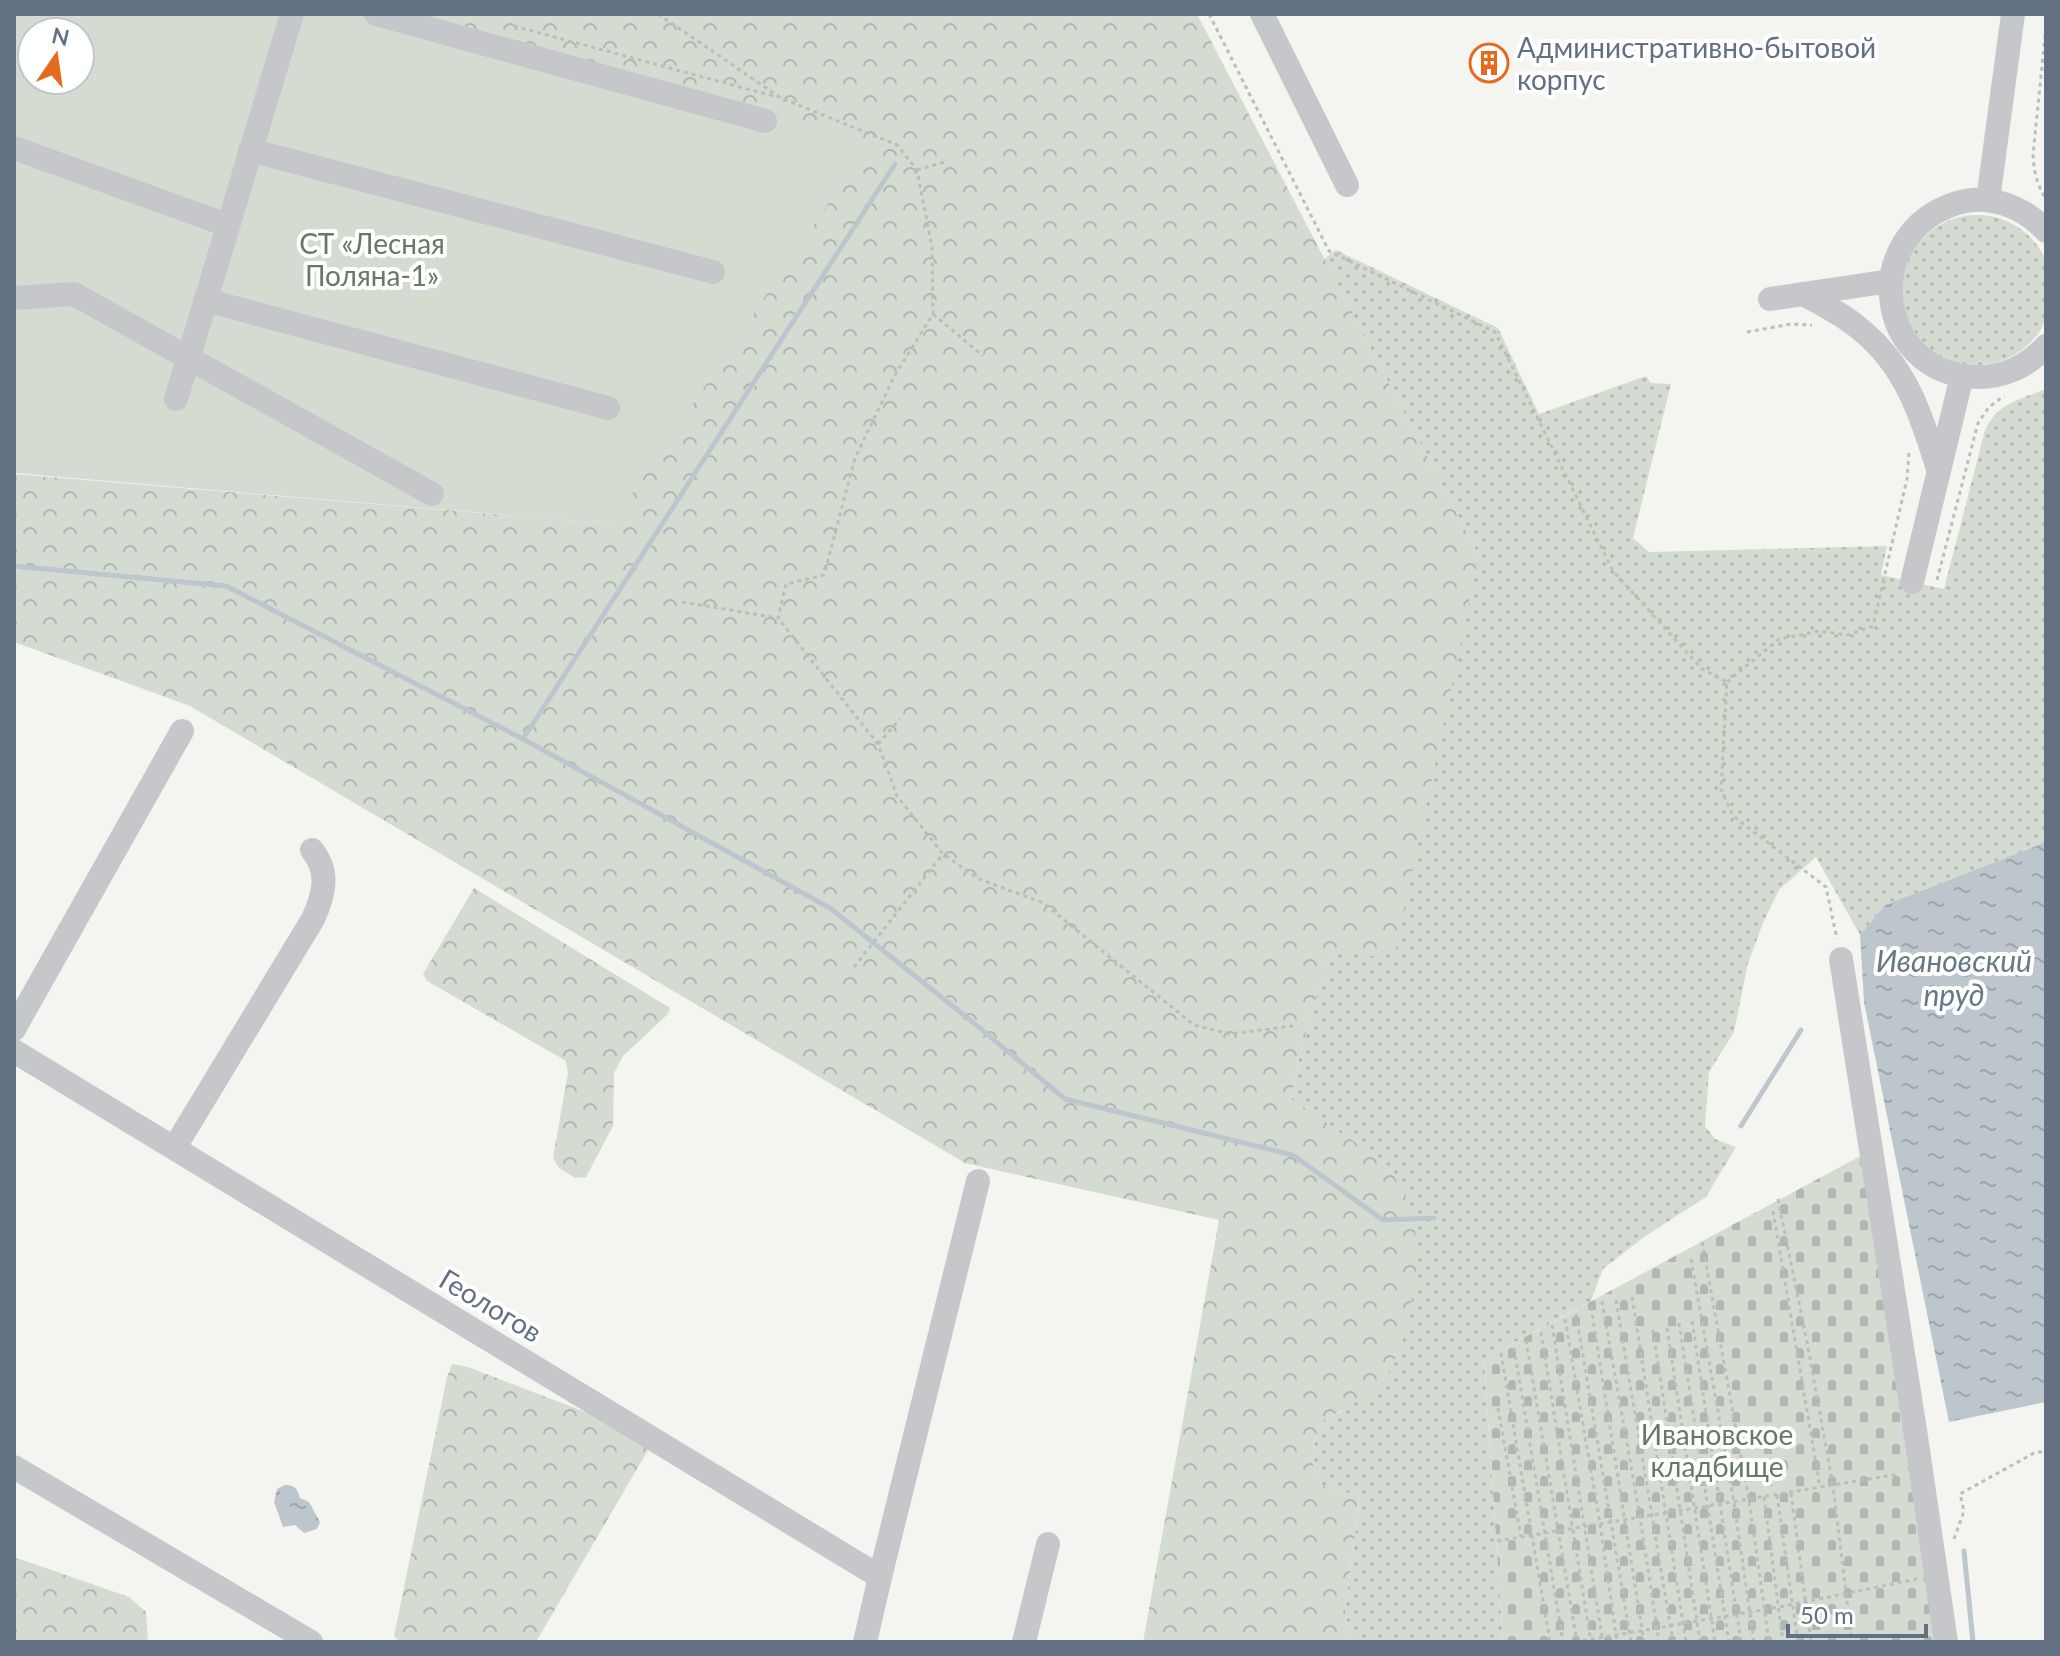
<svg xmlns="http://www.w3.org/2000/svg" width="2060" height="1656" font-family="Lato,sans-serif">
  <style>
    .grass { fill: url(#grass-dots) }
    .forest { fill: url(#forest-crowns) }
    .cemetery { fill: url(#cemetery-stones) }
    .garden { fill: #d4dcd2; fill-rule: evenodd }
    .water { fill: url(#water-ripples) }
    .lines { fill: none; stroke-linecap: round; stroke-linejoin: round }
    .stream { stroke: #bdc6cd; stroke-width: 5 }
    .path { stroke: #bcbdc0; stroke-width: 3; stroke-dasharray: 4 4; stroke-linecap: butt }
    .minor { stroke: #c5c7cb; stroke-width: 24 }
    .labels { text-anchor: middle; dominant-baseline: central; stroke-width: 8; stroke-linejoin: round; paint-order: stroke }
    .poi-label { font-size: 28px; fill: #637083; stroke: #fff; text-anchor: start }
    .park-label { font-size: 28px; fill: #647a62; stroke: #fff }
    .street-label { font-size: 28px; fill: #637083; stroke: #fff }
    .water-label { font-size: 30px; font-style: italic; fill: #637987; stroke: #fff }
  </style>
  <defs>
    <pattern id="grass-dots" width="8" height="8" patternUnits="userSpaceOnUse" patternTransform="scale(2)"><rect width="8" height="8" fill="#d4dcd2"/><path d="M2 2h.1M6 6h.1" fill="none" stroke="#b0b7b0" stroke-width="1.8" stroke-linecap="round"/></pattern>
    <pattern id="forest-crowns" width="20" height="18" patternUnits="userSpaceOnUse" patternTransform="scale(2)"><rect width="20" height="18" fill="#d4dcd2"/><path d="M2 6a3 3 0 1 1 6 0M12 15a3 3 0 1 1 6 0" fill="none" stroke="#b0b7b0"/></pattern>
    <pattern id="cemetery-stones" width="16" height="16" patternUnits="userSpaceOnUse" patternTransform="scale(2)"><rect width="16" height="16" fill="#d4dcd2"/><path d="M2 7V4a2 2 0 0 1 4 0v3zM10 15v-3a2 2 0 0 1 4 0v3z" fill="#b0b7b0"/></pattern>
    <pattern id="water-ripples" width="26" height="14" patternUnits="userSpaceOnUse" patternTransform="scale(2)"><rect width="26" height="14" fill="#bdc6cd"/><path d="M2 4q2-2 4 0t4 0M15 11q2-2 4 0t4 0" fill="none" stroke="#9da5ac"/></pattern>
  </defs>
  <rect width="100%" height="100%" fill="#f4f5f1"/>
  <g class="grass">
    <circle cx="1977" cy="290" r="75"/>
    <path d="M 1336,250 L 1498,328 L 1539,414 L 1646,376 L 1651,383 L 1671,384 L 1633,538 L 1649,552 L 1887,546 L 1881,575 L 1944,589 L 1985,430 C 1999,402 2019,400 2046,389 L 2046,842 L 1885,905 L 1860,935 L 1816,857 L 1779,890 L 1763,923 L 1748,963 L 1734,1032 L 1709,1072 L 1705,1126 L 1715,1139 L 1736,1147 L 1706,1197 L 1644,1237 L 1603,1269 L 1591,1301 L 1484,1359 L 1503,1642 L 1351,1642 L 1345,1610 L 1360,1496 L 1323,1486 L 1313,1468 L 1315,1436 L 1324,1420 L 1342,1411 L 1291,1099 L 1299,1058 L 1321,981 L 1337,947 L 1380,957 L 1479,556 L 1324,259 Z"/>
  </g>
  <g class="forest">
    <polygon points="407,14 1197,14 1479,556 1396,949 1381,958 1337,948 1321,981 1299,1058 1291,1099 1387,1164 1409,1202 1419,1252 1406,1333 1382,1388 1324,1420 1315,1436 1313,1468 1323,1486 1360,1496 1345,1610 1351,1642 1143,1642 1219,1220 965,1163 190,706 14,642 14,474 612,524"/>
    <polygon points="474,888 670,1008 668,1014 623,1056 614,1073 613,1126 586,1177 575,1178 559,1168 553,1158 568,1073 566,1061 427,981 423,974"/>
    <polygon points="452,1364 468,1367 593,1415 651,1445 536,1642 467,1642 463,1640 461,1642 399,1642 394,1636 447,1377"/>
    <polygon points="14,1557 129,1597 146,1612 148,1642 14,1642"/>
  </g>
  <polygon class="cemetery" points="1864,1154 1939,1642 1503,1642 1484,1359"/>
  <path class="garden" d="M 14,14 L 407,14 L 871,140 L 612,524 L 14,473 ZM 32,32 L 80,32 L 80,80 L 32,80 Z"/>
  <g class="water">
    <polygon points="2046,842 2046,1402 1949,1422 1864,1002 1860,935 1885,905"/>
    <path d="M 285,1485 C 296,1485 297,1489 300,1498 L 309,1502 L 320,1522 L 317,1529 L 304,1533 L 295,1525 L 283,1527 L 274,1502 L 277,1489 Z"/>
  </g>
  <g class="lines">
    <g class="stream">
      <polyline points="14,566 226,586 523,739 830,908 970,1020 1065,1099 1293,1155 1383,1220 1434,1218"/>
      <polyline points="523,739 895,164"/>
      <polyline points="1741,1126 1801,1030"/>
      <polyline points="1964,1551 1973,1642"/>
    </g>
    <g class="path">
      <polyline points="658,14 781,98 897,145 917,170 932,247 933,314 895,375 855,458 824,575 786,584 778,618 878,744 897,796 943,854 979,879 1043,903 1194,1025 1230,1034 1293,1026"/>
      <polyline points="1209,14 1329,251 1495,332 1613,571 1702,669 1727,682 1721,789 1733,816 1826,887 1837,939"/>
      <polyline points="514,26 777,97"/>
      <path d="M 2046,27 L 2033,155 C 2034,172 2037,185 2046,199"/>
      <polyline points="917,170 945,162"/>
      <polyline points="933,314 983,356"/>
      <polyline points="1747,332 1791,324 1812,325"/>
      <polyline points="1937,580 1978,423 1989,407 2004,396"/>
      <polyline points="1883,582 1907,479 1909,452"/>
      <polyline points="682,602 778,618"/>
      <polyline points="1727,682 1779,639 1819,631 1848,635 1873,626 1883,582 1890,582"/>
      <polyline points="878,744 900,719"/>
      <polyline points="854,967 943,854"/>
      <polyline points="1778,1199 1807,1342 1833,1486 1852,1642"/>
      <polyline points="1773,1211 1820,1487"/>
      <polyline points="1702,1242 1749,1500 1769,1642"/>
      <polyline points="1691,1259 1734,1502 1754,1642"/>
      <polyline points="1632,1297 1686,1642"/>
      <polyline points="1616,1300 1673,1642"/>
      <polyline points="1602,1301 1640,1517 1659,1642"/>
      <polyline points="1591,1307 1644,1642"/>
      <polyline points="1576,1314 1631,1642"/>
      <polyline points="1565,1319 1600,1524 1617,1642"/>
      <polyline points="1692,1321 1741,1642"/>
      <polyline points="1679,1323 1729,1642"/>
      <polyline points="1552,1325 1603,1642"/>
      <polyline points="1667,1328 1715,1642"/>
      <polyline points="1653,1330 1700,1642"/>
      <polyline points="1541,1332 1591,1642"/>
      <polyline points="1526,1340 1577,1642"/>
      <polyline points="1514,1348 1563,1642"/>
      <polyline points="1501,1353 1550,1642"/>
      <polyline points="1498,1408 1521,1537"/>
      <polyline points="1791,1493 1811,1642"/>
      <polyline points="1777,1495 1798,1642"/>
      <polyline points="1764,1497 1783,1642"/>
      <polyline points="1954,1539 1964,1511 1960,1494 2034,1453 2046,1451"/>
      <polyline points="1497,1541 1899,1474"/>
      <polyline points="1575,1642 1779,1607 1917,1579"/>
    </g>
    <g class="minor">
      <polyline points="376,14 765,121"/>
      <polyline points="1262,14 1347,185"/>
      <polyline points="14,148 227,225"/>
      <polyline points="250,150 713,272"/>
      <polyline points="1988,200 2013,14"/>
      <path d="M 2046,231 C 2024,207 1989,193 1957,203 C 1859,234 1874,372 1975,377 C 2003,378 2028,366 2046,346"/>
      <path d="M 1803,294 C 1823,305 1844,315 1861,330 C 1906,366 1922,417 1938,469"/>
      <polyline points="14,298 74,294 432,494"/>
      <polyline points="1770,299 1890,281"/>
      <polyline points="205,300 608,408"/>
      <polyline points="176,399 292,14"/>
      <polyline points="1912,582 1962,376"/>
      <polyline points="1841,959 1915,1430 1946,1642"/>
      <polyline points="14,1029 182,731"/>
      <polyline points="14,1051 880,1577 865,1642"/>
      <path d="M 175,1147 L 313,919 C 324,895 330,872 312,850"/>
      <polyline points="14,1467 311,1642"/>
      <polyline points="880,1577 978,1181"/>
      <polyline points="1024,1642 1048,1544"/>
    </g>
  </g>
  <defs>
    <g id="building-ring" transform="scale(2)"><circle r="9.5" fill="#fff" stroke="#e66920" stroke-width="1.5"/><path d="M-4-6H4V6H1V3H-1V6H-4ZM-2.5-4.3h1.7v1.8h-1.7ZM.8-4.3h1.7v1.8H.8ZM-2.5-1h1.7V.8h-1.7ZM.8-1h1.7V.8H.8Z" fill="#e66920"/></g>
  </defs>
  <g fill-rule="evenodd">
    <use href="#building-ring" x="1489" y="63"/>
  </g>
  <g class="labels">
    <g class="poi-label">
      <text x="1517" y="47">Административно-бытовой<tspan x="1517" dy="32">корпус</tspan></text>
    </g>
    <g class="park-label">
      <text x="372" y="243">СТ «Лесная<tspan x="372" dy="32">Поляна-1»</tspan></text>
      <text x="1717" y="1434">Ивановское<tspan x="1717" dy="32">кладбище</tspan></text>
    </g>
    <g class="street-label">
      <text transform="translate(491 1305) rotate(31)">Геологов</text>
    </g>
    <g class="water-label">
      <text x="1954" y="960">Ивановский<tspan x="1954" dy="34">пруд</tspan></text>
    </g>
  </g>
  <rect width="2060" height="1656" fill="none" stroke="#637083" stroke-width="32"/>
  <g transform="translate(56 56) rotate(13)"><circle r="38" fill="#ffffff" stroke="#c1c6cd" stroke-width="2"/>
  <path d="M0-6L14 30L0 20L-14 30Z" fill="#e66920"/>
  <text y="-12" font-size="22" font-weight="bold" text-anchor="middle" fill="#637083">N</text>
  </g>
  <path d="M1788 1624v12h138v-12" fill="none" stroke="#637083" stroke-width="4"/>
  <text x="1800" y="1624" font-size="24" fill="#637083" stroke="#ffffff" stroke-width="6" paint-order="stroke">50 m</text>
</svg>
